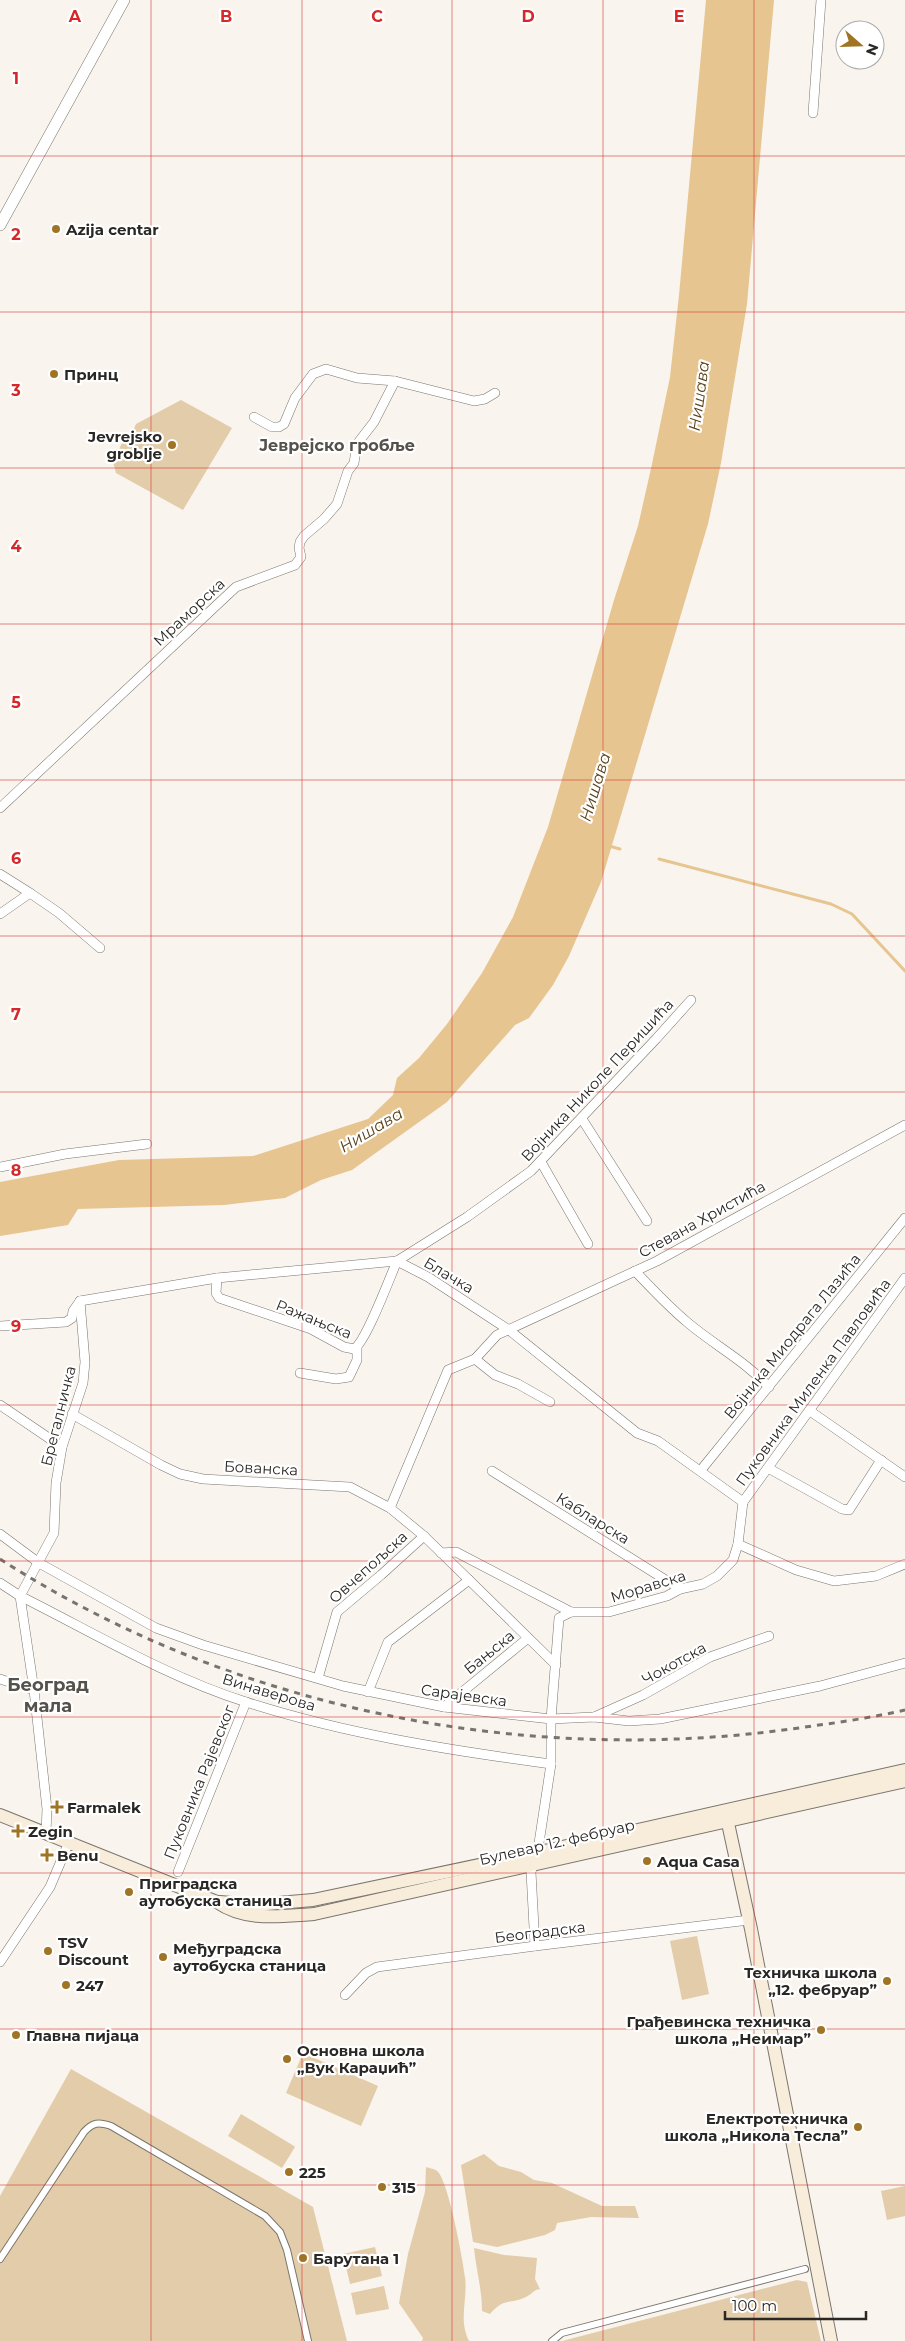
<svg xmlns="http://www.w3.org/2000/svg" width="905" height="2341" font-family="Montserrat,sans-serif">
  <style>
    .green { fill: #e3cca9 }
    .water { fill: #e7c590 }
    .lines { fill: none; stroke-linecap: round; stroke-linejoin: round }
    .stream { stroke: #e7c590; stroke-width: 3 }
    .pedestrian-casing { stroke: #7a766f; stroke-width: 8 }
    .minor-casing { stroke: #7a766f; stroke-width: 10 }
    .tertiary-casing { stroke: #7a766f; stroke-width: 12 }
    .secondary-casing { stroke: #7a766f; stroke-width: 14 }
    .pedestrian { stroke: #fff; stroke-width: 6 }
    .minor { stroke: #fff; stroke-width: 9 }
    .tertiary { stroke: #fff; stroke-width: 11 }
    .secondary { stroke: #f8ecda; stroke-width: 12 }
    .rail { stroke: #77746f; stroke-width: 3; stroke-dasharray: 6 6; stroke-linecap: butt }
    .grid { fill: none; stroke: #d62828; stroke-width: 1; stroke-opacity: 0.55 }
    .poi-dot { fill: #9f7424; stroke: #fff; stroke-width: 2 }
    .labels { text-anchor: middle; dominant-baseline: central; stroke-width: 4.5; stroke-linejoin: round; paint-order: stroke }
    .poi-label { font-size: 15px; font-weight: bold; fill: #2a2825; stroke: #fff; text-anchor: start }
    .street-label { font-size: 15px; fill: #2a2825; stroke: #fff }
    .water-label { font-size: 16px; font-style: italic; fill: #5a421a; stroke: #fff }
    .neighbourhood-label { font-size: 16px; font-weight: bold; fill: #55514b; stroke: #fff }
    .quarter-label { font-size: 18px; font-weight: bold; fill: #55514b; stroke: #fff }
    .grid-label { font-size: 16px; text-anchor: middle; font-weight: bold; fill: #d62828; stroke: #fff; stroke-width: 4.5; stroke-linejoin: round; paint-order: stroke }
  </style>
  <rect width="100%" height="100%" fill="#f9f4ed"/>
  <g class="green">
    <polygon points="181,400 232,428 183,510 116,473 113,462 122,443 129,440 136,424"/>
    <polygon points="697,1936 709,1994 682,2000 670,1941"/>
    <polygon points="303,2053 378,2086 361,2126 286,2093"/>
    <polygon points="71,2069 313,2207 347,2341 0,2341 0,2196"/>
    <polygon points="241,2114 294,2146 295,2147 282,2168 228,2136"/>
    <polygon points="484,2154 499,2166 521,2172 534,2180 552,2183 602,2206 635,2206 639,2218 591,2217 557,2223 555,2230 545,2235 497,2247 473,2242 461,2165"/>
    <path d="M 426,2167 C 429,2168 435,2169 437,2171 C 448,2179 463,2260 465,2277 C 468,2300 458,2319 469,2341 L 422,2341 L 423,2338 L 399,2303 L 408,2254 L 425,2192 Z"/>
    <polygon points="905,2186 905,2216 887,2220 881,2191"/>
    <polygon points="375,2247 382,2276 350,2284 343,2254"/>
    <path d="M 474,2248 L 504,2255 L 537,2258 L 535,2279 L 540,2289 C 533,2290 532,2294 526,2297 C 509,2305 505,2297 490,2314 L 482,2311 C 482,2289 476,2269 474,2248 Z"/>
    <polygon points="797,2280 807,2282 821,2341 562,2341"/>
    <polygon points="384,2286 389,2309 356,2315 351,2293"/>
  </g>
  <polygon class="water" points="706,0 774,0 747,304 721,463 708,524 601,882 569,956 553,985 529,1018 515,1025 447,1102 352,1170 321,1180 285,1198 224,1205 78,1209 68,1225 0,1236 0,1182 119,1160 253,1156 368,1119 393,1095 397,1078 419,1058 447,1024 482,973 513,917 548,827 614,600 638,526 652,464 670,377 679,295"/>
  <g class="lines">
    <g class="stream">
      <polyline points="609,846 620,849"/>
      <polyline points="659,859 831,904 852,914 905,971"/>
    </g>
    <g class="pedestrian-casing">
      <g id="pedestrian">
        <path d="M 0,2259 L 84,2132 C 93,2122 99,2122 111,2126 L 265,2216 L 280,2232 L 287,2250 L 308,2341"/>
        <polyline points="552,2341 562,2333 805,2269"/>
      </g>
    </g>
    <g class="minor-casing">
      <g id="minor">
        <polyline points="813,113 821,0"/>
        <polyline points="254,417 272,427 279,427 284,424 295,398 313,374 326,369 357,378 395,381 474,401 485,399 495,393"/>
        <polyline points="0,808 236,587 295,565 301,557 299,548 300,542 304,536 324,519 337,504 348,471 354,463 357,444 374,422 395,381"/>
        <polyline points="0,874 30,893"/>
        <polyline points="0,914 30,893 59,913 100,948"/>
        <polyline points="582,1119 647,1221"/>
        <polyline points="541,1162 588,1244"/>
        <polyline points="0,1167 65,1154 147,1144"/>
        <polyline points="397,1261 467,1217 531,1171 656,1039 691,1000"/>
        <path d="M 635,1271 C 652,1289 669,1307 687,1322 C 714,1345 745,1361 769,1387"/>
        <path d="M 217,1278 L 216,1293 L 219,1298 L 311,1329 L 344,1347 L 354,1349 C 366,1342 390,1277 397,1261"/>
        <polyline points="80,1301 217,1278 397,1261 428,1277 509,1330 637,1433 658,1441 743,1502"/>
        <polyline points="0,1326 66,1322 72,1318 73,1311 80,1301"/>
        <polyline points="475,1359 495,1375 518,1384 550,1402"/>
        <polyline points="300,1373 336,1379 349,1377 357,1360 357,1348"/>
        <polyline points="0,1405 62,1447"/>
        <polyline points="810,1411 905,1477"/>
        <polyline points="72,1414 161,1465 180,1474 203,1479 350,1487 390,1508 424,1536 556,1665"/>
        <polyline points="768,1468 842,1509 849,1510 881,1460"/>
        <polyline points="701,1470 905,1218"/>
        <polyline points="492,1471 680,1589"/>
        <polyline points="743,1502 905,1278"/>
        <polyline points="390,1508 448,1370 475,1359 497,1335 657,1261 905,1125"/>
        <polyline points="0,1534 39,1563 156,1628 203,1645 343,1686 444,1707 551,1719 594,1717 629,1721 660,1719 820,1686 905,1663"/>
        <polyline points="738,1544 796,1570 834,1581 876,1576 905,1564"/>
        <polyline points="441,1553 456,1552 571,1612"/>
        <path d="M 0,1583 L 20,1596 C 94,1633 167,1677 246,1702 C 345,1734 448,1750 551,1764"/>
        <polyline points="318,1678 337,1612 381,1575 424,1536"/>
        <polyline points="0,1679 34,1690"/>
        <polyline points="368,1692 388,1642 469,1580"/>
        <polyline points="444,1707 528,1638"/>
        <polyline points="594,1717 643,1695 710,1657 769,1636"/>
        <polyline points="46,1833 47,1809 34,1690 20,1596 54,1533 56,1483 62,1447 83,1383 85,1362 80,1301"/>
        <polyline points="178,1872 246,1702"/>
        <polyline points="535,1946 531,1872 539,1843 551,1764 551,1719 559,1618 571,1612 609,1612 667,1596 680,1589 703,1584 717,1576 733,1560 738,1544 743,1502"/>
        <polyline points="0,1962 50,1887 69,1842"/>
        <polyline points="345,1995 366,1973 377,1967 535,1946 749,1920"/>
      </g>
    </g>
    <g class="tertiary-casing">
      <polyline id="tertiary" points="0,225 124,0"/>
    </g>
    <g class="secondary-casing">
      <g id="secondary">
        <polyline points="726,1814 751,1929 831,2341"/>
        <path d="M 0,1815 L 217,1902 C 246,1922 280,1916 314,1914 L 905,1781"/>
        <polyline points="220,1902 255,1905 313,1900 522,1856 905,1770"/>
      </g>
    </g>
    <use href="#pedestrian" class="pedestrian"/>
    <use href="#minor" class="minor"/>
    <use href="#tertiary" class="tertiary"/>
    <use href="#secondary" class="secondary"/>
    <path class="rail" d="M 0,1559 C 238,1712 534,1769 812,1726 C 843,1722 874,1717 905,1710"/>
  </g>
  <path class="grid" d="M 151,0 L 151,2341M 302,0 L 302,2341M 452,0 L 452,2341M 603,0 L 603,2341M 754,0 L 754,2341M 0,156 L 905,156M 0,312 L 905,312M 0,468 L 905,468M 0,624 L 905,624M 0,780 L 905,780M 0,936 L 905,936M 0,1092 L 905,1092M 0,1249 L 905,1249M 0,1405 L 905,1405M 0,1561 L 905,1561M 0,1717 L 905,1717M 0,1873 L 905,1873M 0,2029 L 905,2029M 0,2185 L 905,2185"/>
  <g class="poi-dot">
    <circle cx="56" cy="229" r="5"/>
    <circle cx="54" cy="374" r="5"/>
    <circle cx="172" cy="445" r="5"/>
    <path d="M54.5 1799.5h5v5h5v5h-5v5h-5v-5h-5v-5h5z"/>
    <path d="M15.5 1823.5h5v5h5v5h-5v5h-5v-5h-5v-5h5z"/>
    <path d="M44.5 1847.5h5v5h5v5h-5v5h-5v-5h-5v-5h5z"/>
    <circle cx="647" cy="1861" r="5"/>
    <circle cx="129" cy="1892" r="5"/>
    <circle cx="48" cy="1951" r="5"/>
    <circle cx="163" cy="1957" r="5"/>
    <circle cx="887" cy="1981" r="5"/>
    <circle cx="66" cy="1985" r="5"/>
    <circle cx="821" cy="2030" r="5"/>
    <circle cx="16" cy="2035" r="5"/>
    <circle cx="287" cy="2059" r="5"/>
    <circle cx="858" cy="2127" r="5"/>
    <circle cx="289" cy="2172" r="5"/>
    <circle cx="382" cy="2187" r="5"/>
    <circle cx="303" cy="2258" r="5"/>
  </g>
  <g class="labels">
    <g class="poi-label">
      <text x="66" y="229">Azija centar</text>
      <text x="64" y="374">Принц</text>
      <text x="162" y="436" text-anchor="end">Jevrejsko<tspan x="162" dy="17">groblje</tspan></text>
      <text x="67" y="1807">Farmalek</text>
      <text x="28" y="1831">Zegin</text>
      <text x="57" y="1855">Benu</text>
      <text x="657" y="1861">Aqua Casa</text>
      <text x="139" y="1883">Приградска<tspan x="139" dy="17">аутобуска станица</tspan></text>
      <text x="58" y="1942">TSV<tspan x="58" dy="17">Discount</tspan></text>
      <text x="173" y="1948">Међуградска<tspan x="173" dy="17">аутобуска станица</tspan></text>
      <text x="877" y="1972" text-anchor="end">Техничка школа<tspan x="877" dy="17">„12. фебруар”</tspan></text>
      <text x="76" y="1985">247</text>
      <text x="811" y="2021" text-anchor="end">Грађевинска техничка<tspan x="811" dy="17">школа „Неимар”</tspan></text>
      <text x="26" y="2035">Главна пијаца</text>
      <text x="297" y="2050">Основна школа<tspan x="297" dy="17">„Вук Караџић”</tspan></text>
      <text x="848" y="2118" text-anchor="end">Електротехничка<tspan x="848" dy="17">школа „Никола Тесла”</tspan></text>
      <text x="299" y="2172">225</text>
      <text x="392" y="2187">315</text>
      <text x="313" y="2258">Барутана 1</text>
    </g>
    <g class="street-label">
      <text transform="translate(189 612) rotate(-43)">Мраморска</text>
      <text transform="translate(597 1080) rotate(-47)">Војника Николе Перишића</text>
      <text transform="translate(702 1219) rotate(-29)">Стевана Христића</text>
      <text transform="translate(449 1275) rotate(31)">Блачка</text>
      <text transform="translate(314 1319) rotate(22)">Ражањска</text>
      <text transform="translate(792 1336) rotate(-51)">Војника Миодрага Лазића</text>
      <text transform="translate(813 1382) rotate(-54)">Пуковника Миленка Павловића</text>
      <text transform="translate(58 1416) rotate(-76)">Брегалничка</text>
      <text transform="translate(261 1468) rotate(3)">Бованска</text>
      <text transform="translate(593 1518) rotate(32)">Кабларска</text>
      <text transform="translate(368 1567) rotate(-42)">Овчепољска</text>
      <text transform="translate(648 1586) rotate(-17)">Моравска</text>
      <text transform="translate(489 1652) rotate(-39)">Бањска</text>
      <text transform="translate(674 1663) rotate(-29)">Чокотска</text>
      <text transform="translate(269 1692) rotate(17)">Винаверова</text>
      <text transform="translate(464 1695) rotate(8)">Сарајевска</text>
      <text transform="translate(199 1782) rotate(-68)">Пуковника Рајевског</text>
      <text transform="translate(557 1842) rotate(-13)">Булевар 12. фебруар</text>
      <text transform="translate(540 1932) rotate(-7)">Београдска</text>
    </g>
    <g class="water-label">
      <text transform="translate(699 396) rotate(-82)">Нишава</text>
      <text transform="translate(595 787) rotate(-73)">Нишава</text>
      <text transform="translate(371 1130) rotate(-31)">Нишава</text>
    </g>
    <g class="neighbourhood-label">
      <text x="337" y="445">Јеврејско гробље</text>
    </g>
    <g class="quarter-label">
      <text x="48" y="1685">Београд<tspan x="48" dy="21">мала</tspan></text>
    </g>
  </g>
  <g class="grid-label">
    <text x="75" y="22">A</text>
    <text x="226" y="22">B</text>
    <text x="377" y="22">C</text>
    <text x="528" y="22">D</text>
    <text x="679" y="22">E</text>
    <text x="16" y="84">1</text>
    <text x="16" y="240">2</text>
    <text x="16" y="396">3</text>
    <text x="16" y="552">4</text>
    <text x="16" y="708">5</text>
    <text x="16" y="864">6</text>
    <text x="16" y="1020">7</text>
    <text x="16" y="1176">8</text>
    <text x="16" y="1332">9</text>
  </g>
  <g transform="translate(860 45) rotate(110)"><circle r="24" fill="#ffffff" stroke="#aaa9a8"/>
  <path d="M0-4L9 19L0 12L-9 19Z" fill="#9f7424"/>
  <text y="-8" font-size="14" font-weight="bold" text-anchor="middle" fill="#2a2825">N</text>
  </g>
  <path d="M725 2311v8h141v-8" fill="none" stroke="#2a2825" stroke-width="2.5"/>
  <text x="732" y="2311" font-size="15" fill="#2a2825" stroke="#ffffff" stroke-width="4" paint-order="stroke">100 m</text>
</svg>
